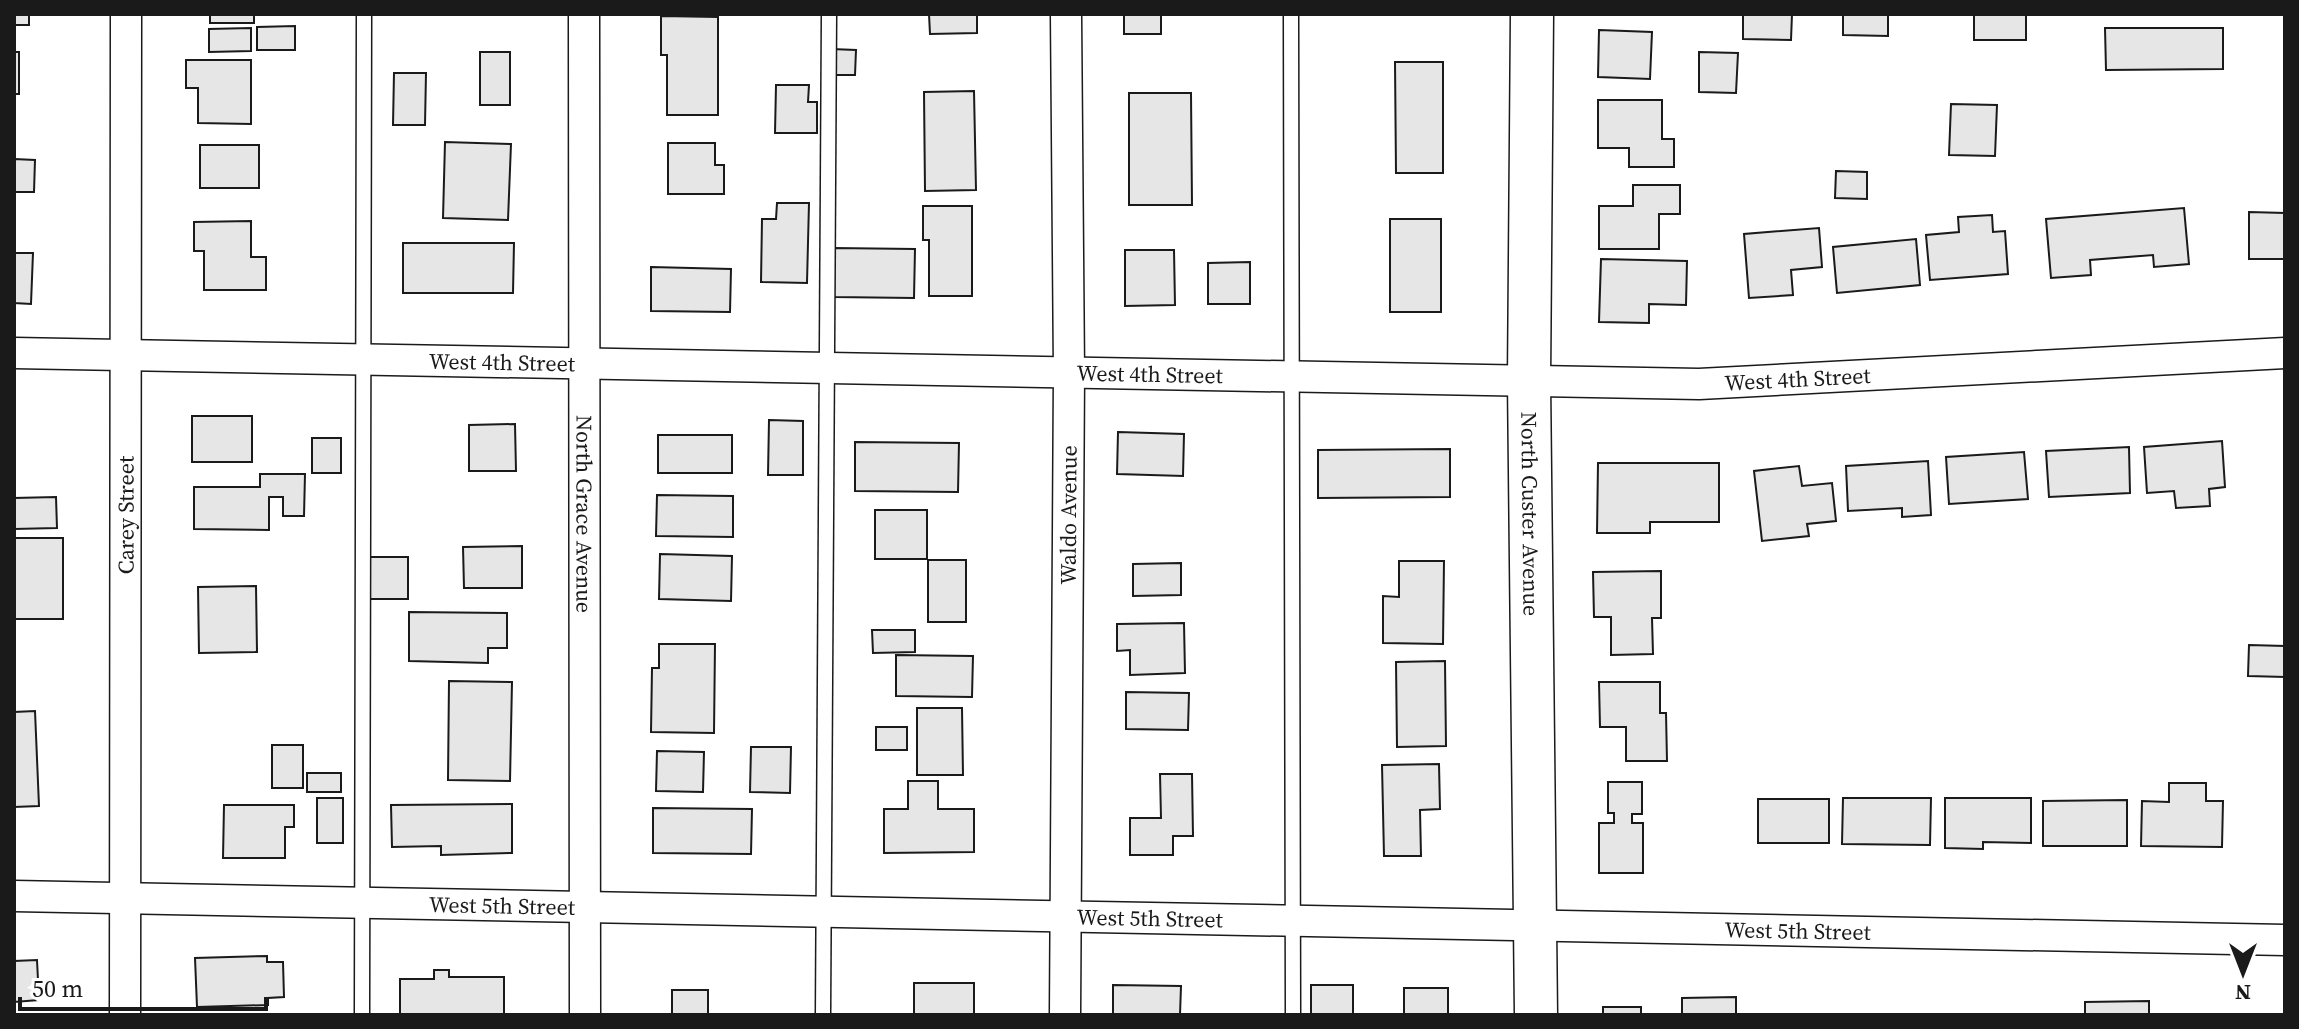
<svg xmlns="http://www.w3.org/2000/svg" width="2299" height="1029" font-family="'Source Serif 4',serif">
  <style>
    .building { fill: #e6e6e6; stroke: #1a1a1a; stroke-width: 2 }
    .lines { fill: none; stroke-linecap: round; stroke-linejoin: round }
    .lane-casing { stroke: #1a1a1a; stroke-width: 17 }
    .street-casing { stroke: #1a1a1a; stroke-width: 33 }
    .secondary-casing { stroke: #1a1a1a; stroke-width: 45 }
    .lane { stroke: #fff; stroke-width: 14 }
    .street { stroke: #fff; stroke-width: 30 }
    .secondary { stroke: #fff; stroke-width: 42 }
    .labels { text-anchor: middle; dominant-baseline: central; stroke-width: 6; stroke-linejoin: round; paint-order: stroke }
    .street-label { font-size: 22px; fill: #1a1a1a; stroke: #fff }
  </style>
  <rect width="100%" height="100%" fill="#fff"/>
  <g class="building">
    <rect x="14" y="14" width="15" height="11"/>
    <rect x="210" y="14" width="44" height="9"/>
    <polygon points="929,14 977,14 977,33 930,34"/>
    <rect x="1124" y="14" width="37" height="20"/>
    <polygon points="1743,14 1792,14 1791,40 1743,39"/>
    <polygon points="1843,14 1888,14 1888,36 1843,35"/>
    <rect x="1974" y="14" width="52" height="26"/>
    <polygon points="661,16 718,17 718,115 667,115 667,55 661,55"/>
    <polygon points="295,26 295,50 257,50 257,27"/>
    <polygon points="251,28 251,51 209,52 209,29"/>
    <polygon points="2105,28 2223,28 2223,69 2106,70"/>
    <polygon points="1599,30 1652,32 1650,79 1598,77"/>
    <polygon points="831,49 856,50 855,75 830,75"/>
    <rect x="14" y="52" width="5" height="42"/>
    <rect x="480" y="52" width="30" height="53"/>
    <polygon points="1699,52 1738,53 1736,93 1699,92"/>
    <polygon points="186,60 251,60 251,124 198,123 198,88 186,88"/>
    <polygon points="1395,62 1443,62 1443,173 1396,173"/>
    <polygon points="394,73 426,73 425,125 393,125"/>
    <polygon points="776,85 809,85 808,102 817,102 817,133 775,133"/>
    <polygon points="974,91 976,190 925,191 924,92"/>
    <polygon points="1129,93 1191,93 1192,205 1129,205"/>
    <polygon points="1598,100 1662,100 1662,139 1674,139 1674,167 1629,167 1629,148 1598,148"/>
    <polygon points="1951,104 1997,105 1995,156 1949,155"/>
    <polygon points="445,142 511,144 508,220 443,218"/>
    <polygon points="668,143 715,143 715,165 724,165 724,194 668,194"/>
    <rect x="200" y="145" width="59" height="43"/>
    <polygon points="14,159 35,160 34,192 14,192"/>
    <polygon points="1836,171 1867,172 1867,199 1835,198"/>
    <polygon points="1633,185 1680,185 1680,214 1659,214 1659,249 1599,249 1599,206 1633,206"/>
    <polygon points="777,203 809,203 807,283 761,282 762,219 776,219"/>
    <polygon points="923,206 972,206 972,296 929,296 929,240 923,240"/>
    <polygon points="2184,208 2189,264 2154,267 2153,255 2090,260 2091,275 2051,278 2046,219"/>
    <polygon points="2249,212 2285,213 2285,259 2249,259"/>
    <polygon points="1992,215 1993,232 2005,231 2008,274 1930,280 1926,235 1959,232 1958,217"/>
    <rect x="1390" y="219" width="51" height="93"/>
    <polygon points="251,221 251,257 266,257 266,290 204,290 204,251 194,251 194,222"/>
    <polygon points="1819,228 1822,267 1791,270 1793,295 1749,298 1744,234"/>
    <polygon points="1916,239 1920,285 1837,293 1833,247"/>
    <polygon points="403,243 514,243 513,293 403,293"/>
    <polygon points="833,248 915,249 914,298 833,297"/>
    <polygon points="1125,250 1174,250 1175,305 1125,306"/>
    <polygon points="14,253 33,253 31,304 14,303"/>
    <polygon points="1601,259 1687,261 1686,305 1649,304 1649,323 1599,322"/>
    <polygon points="1250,262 1250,304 1208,304 1208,263"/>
    <polygon points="651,267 731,269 730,312 651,311"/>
    <rect x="192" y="416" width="60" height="46"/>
    <polygon points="769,420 803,421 803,475 768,475"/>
    <polygon points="515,424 516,471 469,471 469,425"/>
    <polygon points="1118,432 1184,434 1183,476 1117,474"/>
    <rect x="658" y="435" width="74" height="38"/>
    <rect x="312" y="438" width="29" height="35"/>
    <polygon points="2222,441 2225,487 2209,489 2210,506 2176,508 2174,491 2147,493 2144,447"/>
    <polygon points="855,442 959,443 958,492 855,491"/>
    <polygon points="2129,447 2130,493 2049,497 2046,451"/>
    <polygon points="1450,449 1450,497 1318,498 1318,450"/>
    <polygon points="2024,452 2028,499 1949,504 1946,457"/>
    <polygon points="1928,461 1931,515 1902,517 1902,508 1848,511 1846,466"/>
    <polygon points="1598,463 1719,463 1719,522 1650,522 1650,533 1597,533"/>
    <polygon points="1799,466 1802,486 1832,483 1836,521 1807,524 1809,536 1762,541 1754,471"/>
    <polygon points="260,474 305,474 304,516 283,516 283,497 269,497 269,530 194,529 194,487 260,487"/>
    <polygon points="657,495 733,496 733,537 656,536"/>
    <polygon points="56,497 57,528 14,529 14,498"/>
    <rect x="875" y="510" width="52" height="49"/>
    <rect x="14" y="538" width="49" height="81"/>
    <polygon points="522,546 522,588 464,588 463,547"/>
    <polygon points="660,554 732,556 731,601 659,599"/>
    <polygon points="368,557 408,557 408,599 367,599"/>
    <rect x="928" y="560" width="38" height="62"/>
    <polygon points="1399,561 1444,561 1443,644 1383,643 1383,596 1399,597"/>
    <polygon points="1181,563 1181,595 1133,596 1133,564"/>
    <polygon points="1661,571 1661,618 1652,618 1653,654 1611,655 1611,617 1594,617 1593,572"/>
    <polygon points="256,586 257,652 199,653 198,587"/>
    <polygon points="409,612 507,613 507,648 488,648 488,663 409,661"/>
    <polygon points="1184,623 1185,673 1130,675 1130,650 1117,651 1117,624"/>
    <polygon points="872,630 915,630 915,652 873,653"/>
    <polygon points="659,644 715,644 714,733 651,732 652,668 659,668"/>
    <polygon points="2249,645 2285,646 2285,677 2248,676"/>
    <polygon points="896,655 973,656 972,697 896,696"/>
    <polygon points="1445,661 1446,746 1397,747 1396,662"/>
    <polygon points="449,681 512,682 510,781 448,780"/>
    <polygon points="1599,682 1660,682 1660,713 1666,713 1667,761 1626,761 1626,727 1600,727"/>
    <polygon points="1126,692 1189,693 1188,730 1126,729"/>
    <polygon points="917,708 962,708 963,775 917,775"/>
    <polygon points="35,711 39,806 14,807 14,712"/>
    <rect x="876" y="727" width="31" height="23"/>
    <rect x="272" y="745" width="31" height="43"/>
    <polygon points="751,747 791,747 790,793 750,792"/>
    <polygon points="657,751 704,752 703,792 656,791"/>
    <polygon points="1439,764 1440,809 1420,810 1421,856 1384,856 1382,765"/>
    <rect x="307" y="773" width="34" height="19"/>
    <polygon points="1160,774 1192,774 1193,836 1173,836 1173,855 1130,855 1130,818 1161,818"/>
    <polygon points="908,781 938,781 938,809 974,809 974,852 884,853 884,809 908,809"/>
    <polygon points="1608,782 1642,782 1642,814 1632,814 1632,823 1643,823 1643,873 1599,873 1599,823 1614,823 1614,813 1608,813"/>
    <polygon points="2169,783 2206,783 2206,801 2223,801 2222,847 2141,846 2142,801 2169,802"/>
    <rect x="317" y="798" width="26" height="45"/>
    <polygon points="1843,798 1931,798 1930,845 1842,844"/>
    <polygon points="1945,798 2031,798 2031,843 1983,842 1983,849 1945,848"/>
    <rect x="1758" y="799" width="71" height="44"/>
    <polygon points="2127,800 2127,846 2043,846 2043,801"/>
    <polygon points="512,804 512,853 441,855 441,846 392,847 391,805"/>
    <polygon points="224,805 294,805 294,827 285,827 285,858 223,858"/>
    <polygon points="653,808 752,809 751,854 653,853"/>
    <polygon points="267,956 267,962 283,962 284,997 268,998 268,1005 197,1007 195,958"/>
    <polygon points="37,960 39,1000 14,1002 14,961"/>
    <polygon points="434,970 449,970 449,977 504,977 504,1015 400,1015 400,979 434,979"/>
    <rect x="914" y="983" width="60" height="32"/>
    <polygon points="1113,985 1181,986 1180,1015 1113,1015"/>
    <rect x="1311" y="985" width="42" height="30"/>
    <rect x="1404" y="988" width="44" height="27"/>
    <rect x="672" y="990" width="36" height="25"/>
    <polygon points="1736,997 1736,1015 1682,1015 1682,998"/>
    <polygon points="2149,1001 2149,1015 2085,1015 2085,1002"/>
    <rect x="1603" y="1007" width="38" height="8"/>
  </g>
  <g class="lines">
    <g class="lane-casing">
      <g id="lane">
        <polyline points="1291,14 1293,1015"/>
        <polyline points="362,1015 364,14"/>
        <polyline points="823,1015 829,14"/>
      </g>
    </g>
    <g class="street-casing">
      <g id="street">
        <path id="s1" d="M 584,14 L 585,1015"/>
        <path id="s2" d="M 14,353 L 1699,384 L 2285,353"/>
        <path id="s3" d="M 14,896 L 2285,940"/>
        <path id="s4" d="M 125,1015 L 126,14"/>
        <path id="s5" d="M 1065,1015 L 1069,373 L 1066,14"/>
      </g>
    </g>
    <g class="secondary-casing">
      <g id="secondary">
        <path id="s6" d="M 1532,14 L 1529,381 L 1536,1015"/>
      </g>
    </g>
    <use href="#lane" class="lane"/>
    <use href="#street" class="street"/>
    <use href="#secondary" class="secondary"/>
  </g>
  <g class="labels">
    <g class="street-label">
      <text stroke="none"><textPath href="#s2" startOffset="488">West 4th Street</textPath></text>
      <text stroke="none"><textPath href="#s2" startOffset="1136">West 4th Street</textPath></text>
      <text stroke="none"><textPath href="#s2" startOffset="1784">West 4th Street</textPath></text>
      <text stroke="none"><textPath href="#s4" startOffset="500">Carey Street</textPath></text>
      <text stroke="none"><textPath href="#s1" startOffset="500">North Grace Avenue</textPath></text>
      <text stroke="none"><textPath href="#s5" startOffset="500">Waldo Avenue</textPath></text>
      <text stroke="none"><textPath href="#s6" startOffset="500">North Custer Avenue</textPath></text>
      <text stroke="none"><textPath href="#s3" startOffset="488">West 5th Street</textPath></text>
      <text stroke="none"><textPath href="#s3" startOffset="1136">West 5th Street</textPath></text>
      <text stroke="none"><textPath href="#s3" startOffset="1784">West 5th Street</textPath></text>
    </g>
  </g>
  <rect width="2299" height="1029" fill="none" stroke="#1a1a1a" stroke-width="32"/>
  <g transform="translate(2243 973) rotate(180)" stroke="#ffffff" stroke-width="6" paint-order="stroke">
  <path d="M0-6L14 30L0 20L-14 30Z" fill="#1a1a1a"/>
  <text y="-12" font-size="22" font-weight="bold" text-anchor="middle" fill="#1a1a1a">N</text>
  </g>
  <path d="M20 997v12h246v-12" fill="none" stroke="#1a1a1a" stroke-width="4"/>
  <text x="32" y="997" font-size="24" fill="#1a1a1a" stroke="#ffffff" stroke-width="6" paint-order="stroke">50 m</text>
</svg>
